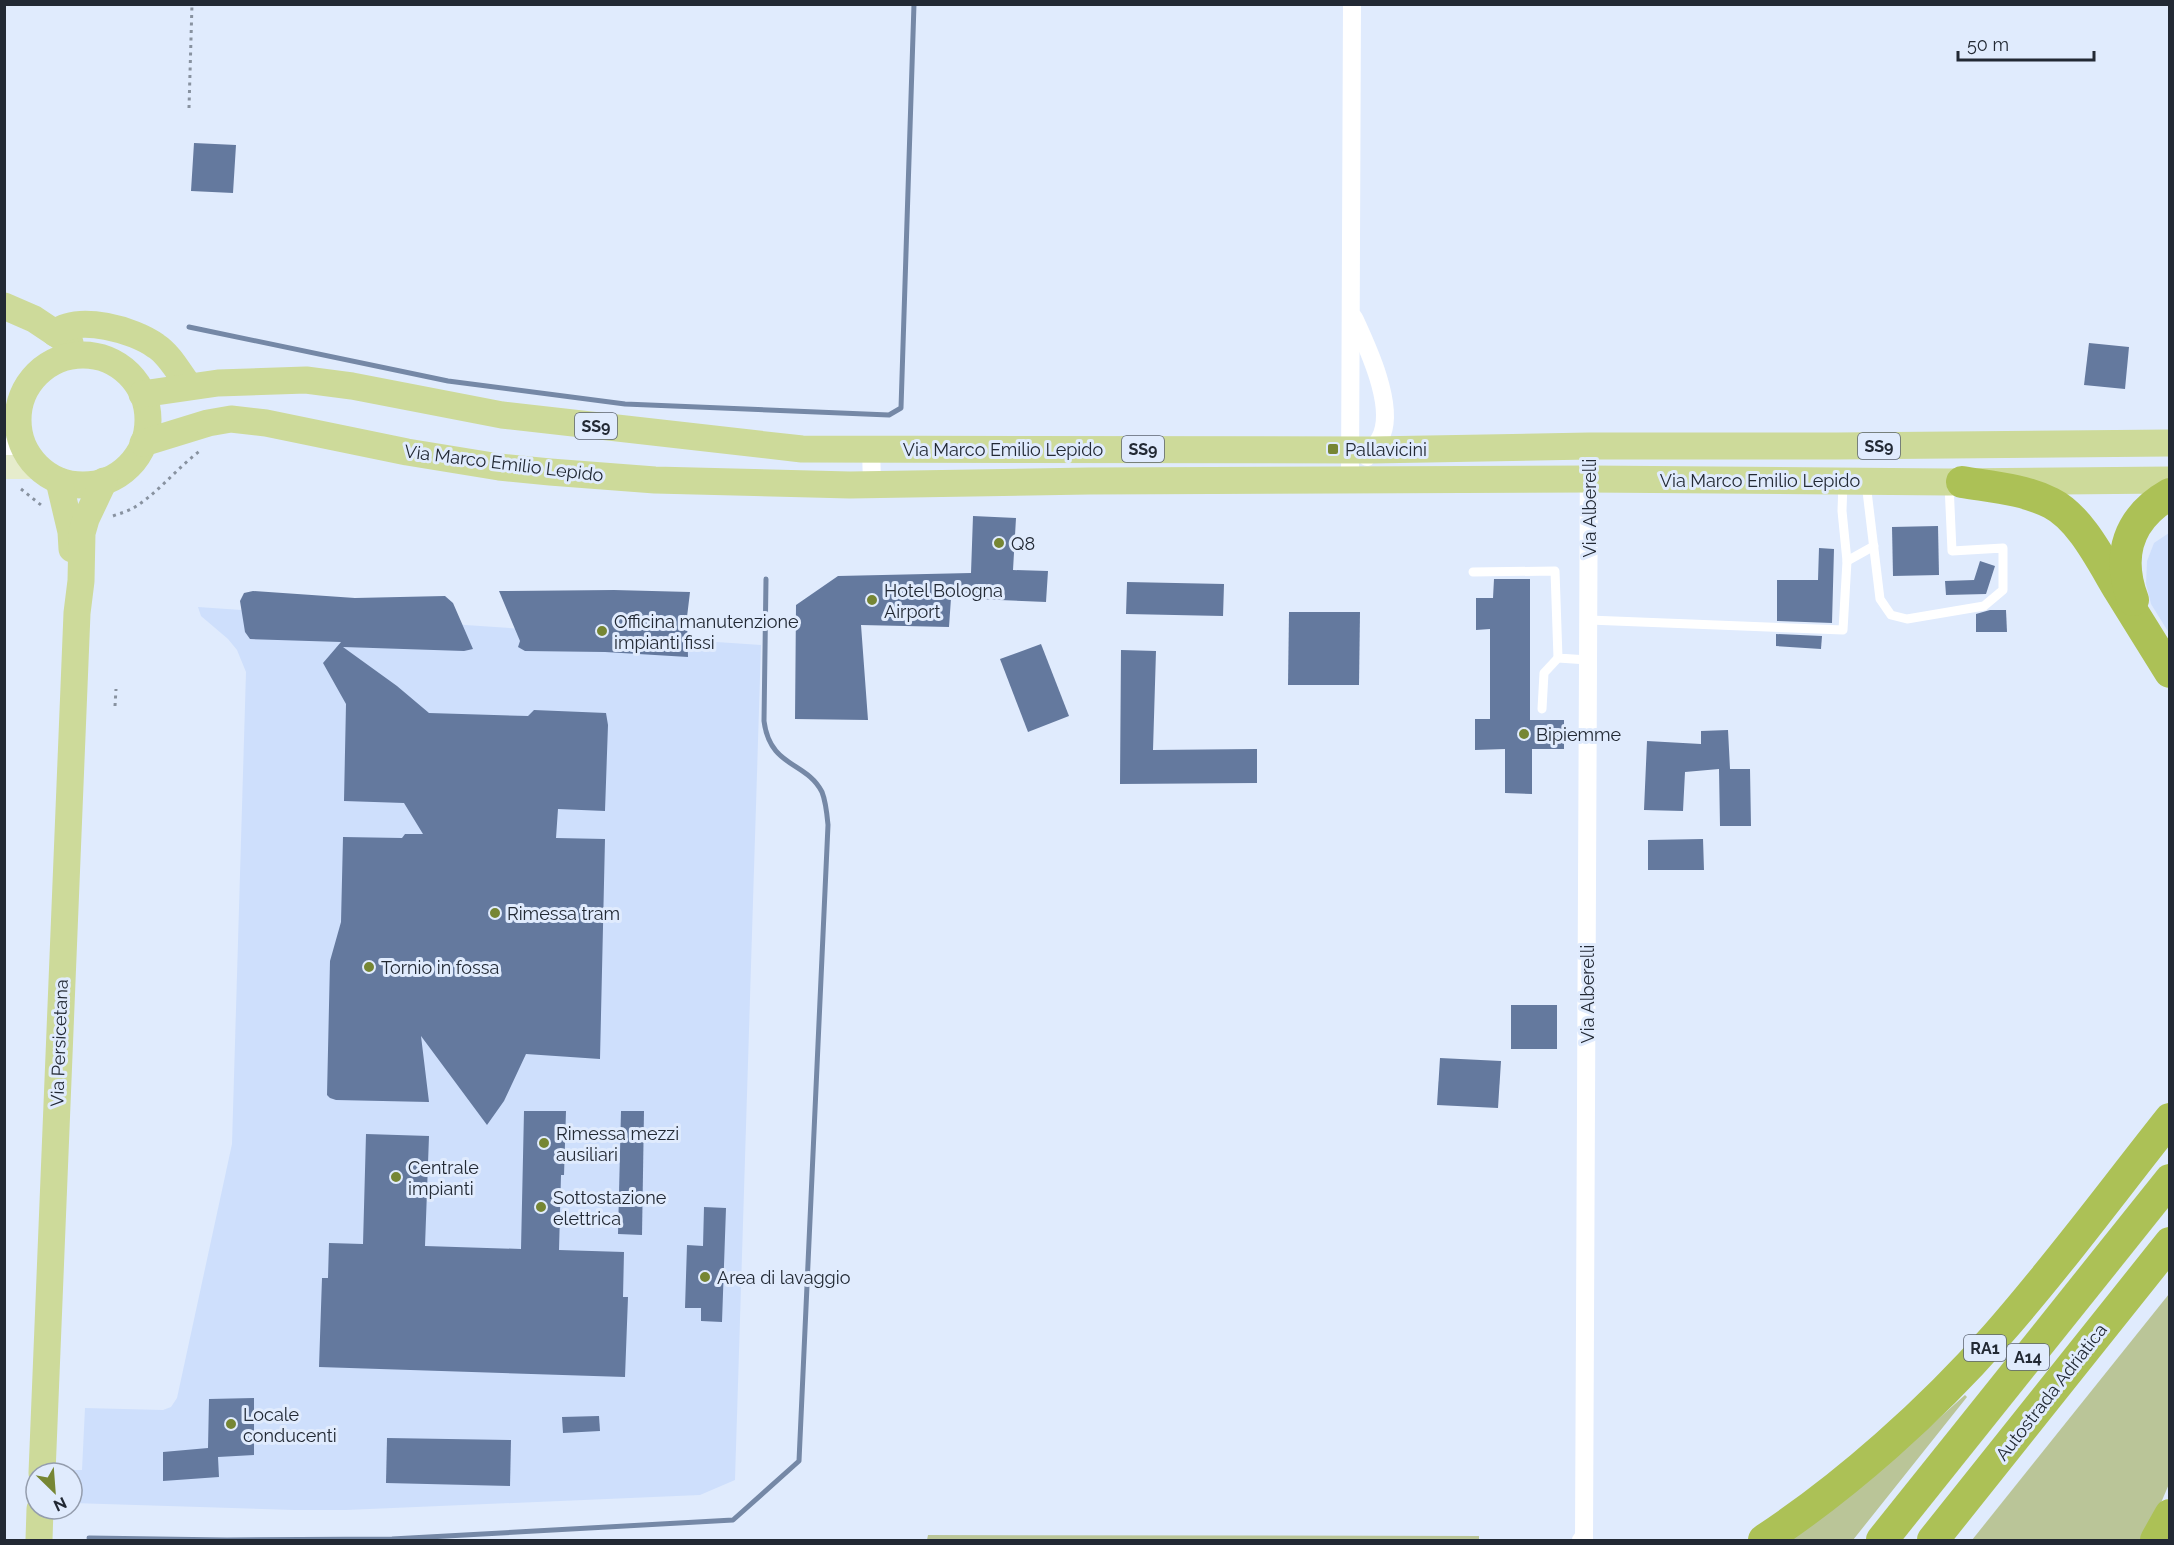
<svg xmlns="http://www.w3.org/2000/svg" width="2174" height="1545" font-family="Raleway,sans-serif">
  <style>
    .built { fill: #cedffc }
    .green { fill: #bac598 }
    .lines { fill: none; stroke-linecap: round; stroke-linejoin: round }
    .stream { stroke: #7588a6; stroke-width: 5 }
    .building { fill: #64799e }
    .path { stroke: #8892a0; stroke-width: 3; stroke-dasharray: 3 4.5; stroke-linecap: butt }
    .lane { stroke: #fff; stroke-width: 9 }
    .street { stroke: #fff; stroke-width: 18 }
    .secondary { stroke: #e6eccc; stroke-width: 24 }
    .primary { stroke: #cdda9a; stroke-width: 27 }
    .highway { stroke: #acc156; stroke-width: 32 }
    .poi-dot { fill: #768634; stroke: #e0ebfd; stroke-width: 2 }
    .labels { text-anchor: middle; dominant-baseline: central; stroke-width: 6; stroke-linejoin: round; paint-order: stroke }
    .shield { fill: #e0ebfd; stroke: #5b6370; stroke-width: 1.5 }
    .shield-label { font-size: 16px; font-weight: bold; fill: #222934 }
    .street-label { font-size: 18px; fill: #222934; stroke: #e0ebfd }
    .poi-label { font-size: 18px; fill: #222934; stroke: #e0ebfd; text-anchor: start }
  </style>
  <rect width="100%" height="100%" fill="#e0ebfd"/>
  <g class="built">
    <polygon points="2169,533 2169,633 2151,604 2146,584 2147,561 2154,543"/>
    <polygon points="198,607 761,645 735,1480 700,1495 346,1510 294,1510 72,1503 72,1473 63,1473 64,1470 82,1470 85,1408 163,1410 171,1407 177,1398 232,1144 246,672 237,650 228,639 201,616"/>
  </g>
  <g class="green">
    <polygon points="2169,1294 2169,1484 2152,1524 2143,1540 1972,1540"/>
    <polygon points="1965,1395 1967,1397 1853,1540 1790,1540 1871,1479"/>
    <polygon points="928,1535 1479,1536 1479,1540 927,1540"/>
  </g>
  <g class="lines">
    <g class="stream">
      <polyline points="189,327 448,381 625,404 889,415 901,408 914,4"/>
      <path d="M 89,1538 L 227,1540 L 392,1539 L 733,1520 L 799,1461 L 828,825 C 827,814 826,802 822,792 C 806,761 770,768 764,721 L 766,579"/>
    </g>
  </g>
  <g class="building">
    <polygon points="194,143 236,145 233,193 191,191"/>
    <polygon points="2089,343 2129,347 2125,389 2084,385"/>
    <polygon points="973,516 1016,518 1013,570 1048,571 1046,602 951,598 949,627 861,625 868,720 795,719 796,605 838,576 971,573"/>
    <polygon points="1938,526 1939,575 1893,576 1892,527"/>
    <polygon points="1819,548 1834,549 1832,623 1777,621 1777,580 1818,580"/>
    <polygon points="1980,561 1995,566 1986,594 1946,595 1945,581 1974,580"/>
    <polygon points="1494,579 1530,579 1530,720 1564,720 1564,749 1532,749 1532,794 1505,793 1505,749 1475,750 1475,719 1490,719 1490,629 1476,630 1476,598 1493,598"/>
    <polygon points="1127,582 1224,584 1223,616 1126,614"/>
    <polygon points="614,590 690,592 687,617 688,657 605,652 525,651 518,647 520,641 499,591"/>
    <polygon points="253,591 355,598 445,596 453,603 473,649 464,651 343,647 397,686 429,713 528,716 534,710 606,713 608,725 605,811 558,809 556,838 605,839 600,1059 526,1054 504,1101 487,1125 421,1036 429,1102 336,1100 330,1098 327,1095 330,961 341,922 343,837 402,838 405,834 423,834 404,803 344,801 346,704 323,663 341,642 250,639 245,632 240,601 244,593"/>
    <polygon points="1990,610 2006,610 2007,632 1976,632 1976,614"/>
    <polygon points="1289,612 1360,612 1359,685 1288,685"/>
    <polygon points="1776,634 1822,636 1821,649 1776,646"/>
    <polygon points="1041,644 1069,716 1028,732 1000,659"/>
    <polygon points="1121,650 1156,651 1153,750 1257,749 1257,783 1120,784"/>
    <polygon points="1728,730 1730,769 1720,769 1750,769 1751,826 1720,826 1719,769 1685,772 1683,811 1644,810 1647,741 1701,744 1701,731"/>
    <polygon points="1703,839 1704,870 1648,870 1648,840"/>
    <rect x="1511" y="1005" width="46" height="44"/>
    <polygon points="1440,1058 1501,1061 1498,1108 1437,1105"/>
    <polygon points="524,1111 566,1111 564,1175 561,1175 559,1250 624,1252 623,1297 628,1297 625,1377 319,1367 322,1278 328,1278 329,1243 363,1244 366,1134 429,1136 425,1246 521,1249"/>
    <polygon points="621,1111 644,1111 642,1235 618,1234"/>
    <polygon points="704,1207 726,1208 722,1322 701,1321 701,1308 685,1308 687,1245 703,1246"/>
    <polygon points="254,1398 254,1455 218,1457 219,1477 163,1481 163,1452 208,1448 209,1399"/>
    <polygon points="599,1416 600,1431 563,1433 562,1417"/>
    <polygon points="387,1438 511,1440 510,1486 386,1483"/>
  </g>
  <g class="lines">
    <g class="path">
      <polyline points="189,108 192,4"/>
      <polyline points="21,489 41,505"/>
      <path d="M 113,516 C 121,513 129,511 135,507 C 160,491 178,467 201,450"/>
      <polyline points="4,686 6,686"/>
      <polyline points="115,706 116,689"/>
    </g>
    <g class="lane">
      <polyline points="1866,483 1880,599 1891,615 1907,619 1984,606 2003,590 2003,548 1952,551 1949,484"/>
      <polyline points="1847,561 1874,546"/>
      <polyline points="1473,572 1555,571 1558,658 1588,660"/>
      <polyline points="1589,620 1843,630 1847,561 1842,511 1843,482"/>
      <polyline points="1542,709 1544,673 1558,658"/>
    </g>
    <g class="street">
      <path d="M 1354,318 C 1367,346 1394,403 1382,434 C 1379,442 1372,450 1367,457"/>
      <polyline points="871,449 872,484"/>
      <polyline points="4,454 20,437"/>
      <polyline points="1350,481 1352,4"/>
      <polyline points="1581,1540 1584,1540 1589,446"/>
    </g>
    <polyline class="secondary" points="4,467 35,467"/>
    <g class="primary">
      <polyline points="4,306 34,319 70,343"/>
      <path d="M 55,333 C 79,314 134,330 156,346 C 170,355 179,373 189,386"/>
      <circle cx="83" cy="420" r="65"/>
      <polyline points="142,394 218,383 306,380 352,386 502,415 802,449 1372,450 1589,446 1837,446 2170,443"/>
      <polyline points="143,443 208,423 231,419 266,423 407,452 499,467 550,472 655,480 850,485 1089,481 1589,479 1948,482 2170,480"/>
      <polyline points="59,481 71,532 72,549"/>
      <polyline points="42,1473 77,613 81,581 82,533 86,519 104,481"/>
      <polyline points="39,1540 40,1509"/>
    </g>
    <g class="highway">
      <path d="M 1962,482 C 1992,487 2023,489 2051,503 C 2081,518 2102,562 2119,590 C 2136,617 2153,645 2170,672"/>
      <path d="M 2133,600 C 2116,555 2128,518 2170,494"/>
      <path d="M 1764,1540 C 1846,1486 1931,1410 1996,1336 C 2057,1267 2112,1192 2170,1119"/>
      <polyline points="1882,1540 2170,1180"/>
      <polyline points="1933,1540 2170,1243"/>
      <polyline points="2156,1540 2170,1515"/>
    </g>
  </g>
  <g class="poi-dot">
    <rect x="1327" y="443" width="12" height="12" rx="3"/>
    <circle cx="999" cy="543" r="6"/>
    <circle cx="872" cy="600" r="6"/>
    <circle cx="602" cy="631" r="6"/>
    <circle cx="1524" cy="734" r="6"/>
    <circle cx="495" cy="913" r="6"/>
    <circle cx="369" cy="967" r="6"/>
    <circle cx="544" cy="1143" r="6"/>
    <circle cx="396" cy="1177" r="6"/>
    <circle cx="541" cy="1207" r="6"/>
    <circle cx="705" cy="1277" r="6"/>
    <circle cx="231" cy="1424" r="6"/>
  </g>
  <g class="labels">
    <g class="shield">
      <rect x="575" y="413" width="42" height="26" rx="4.5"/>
      <rect x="1858" y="433" width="42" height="26" rx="4.5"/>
      <rect x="1122" y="436" width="42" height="26" rx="4.5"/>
      <rect x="1964" y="1335" width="42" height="26" rx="4.5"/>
      <rect x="2007" y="1344" width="42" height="26" rx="4.5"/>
    </g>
    <g class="shield-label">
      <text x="596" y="426">SS9</text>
      <text x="1879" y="446">SS9</text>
      <text x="1143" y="449">SS9</text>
      <text x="1985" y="1348">RA1</text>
      <text x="2028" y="1357">A14</text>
    </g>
    <g class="street-label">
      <text x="1003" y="449">Via Marco Emilio Lepido</text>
      <text transform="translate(504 463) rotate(7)">Via Marco Emilio Lepido</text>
      <text x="1760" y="480">Via Marco Emilio Lepido</text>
      <text transform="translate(1589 508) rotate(-90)">Via Alberelli</text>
      <text transform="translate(1587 994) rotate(-90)">Via Alberelli</text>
      <text transform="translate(59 1043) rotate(-88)">Via Persicetana</text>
      <text transform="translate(2051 1392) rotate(-52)">Autostrada Adriatica</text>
    </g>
    <g class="poi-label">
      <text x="1345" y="449">Pallavicini</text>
      <text x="1011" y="543">Q8</text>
      <text x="884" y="590">Hotel Bologna<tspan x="884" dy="21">Airport</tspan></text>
      <text x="614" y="621">Officina manutenzione<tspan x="614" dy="21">impianti fissi</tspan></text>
      <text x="1536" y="734">Bipiemme</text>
      <text x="507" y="913">Rimessa tram</text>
      <text x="381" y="967">Tornio in fossa</text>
      <text x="556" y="1133">Rimessa mezzi<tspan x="556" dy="21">ausiliari</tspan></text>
      <text x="408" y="1167">Centrale<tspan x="408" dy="21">impianti</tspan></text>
      <text x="553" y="1197">Sottostazione<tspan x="553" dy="21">elettrica</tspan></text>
      <text x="717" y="1277">Area di lavaggio</text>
      <text x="243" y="1414">Locale<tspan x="243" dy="21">conducenti</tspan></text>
    </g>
  </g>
  <rect width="2174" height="1545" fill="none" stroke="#222934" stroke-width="12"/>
  <g transform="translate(54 1491) rotate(155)"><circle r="28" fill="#e0ebfd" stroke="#949dad" stroke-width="1.5"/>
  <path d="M0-4.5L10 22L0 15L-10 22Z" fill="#768634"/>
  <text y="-9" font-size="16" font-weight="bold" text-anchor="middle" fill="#222934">N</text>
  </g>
  <path d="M1958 51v9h136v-9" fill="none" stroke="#222934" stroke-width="3"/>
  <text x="1967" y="51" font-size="18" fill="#222934" stroke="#e0ebfd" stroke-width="4.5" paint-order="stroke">50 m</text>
</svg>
